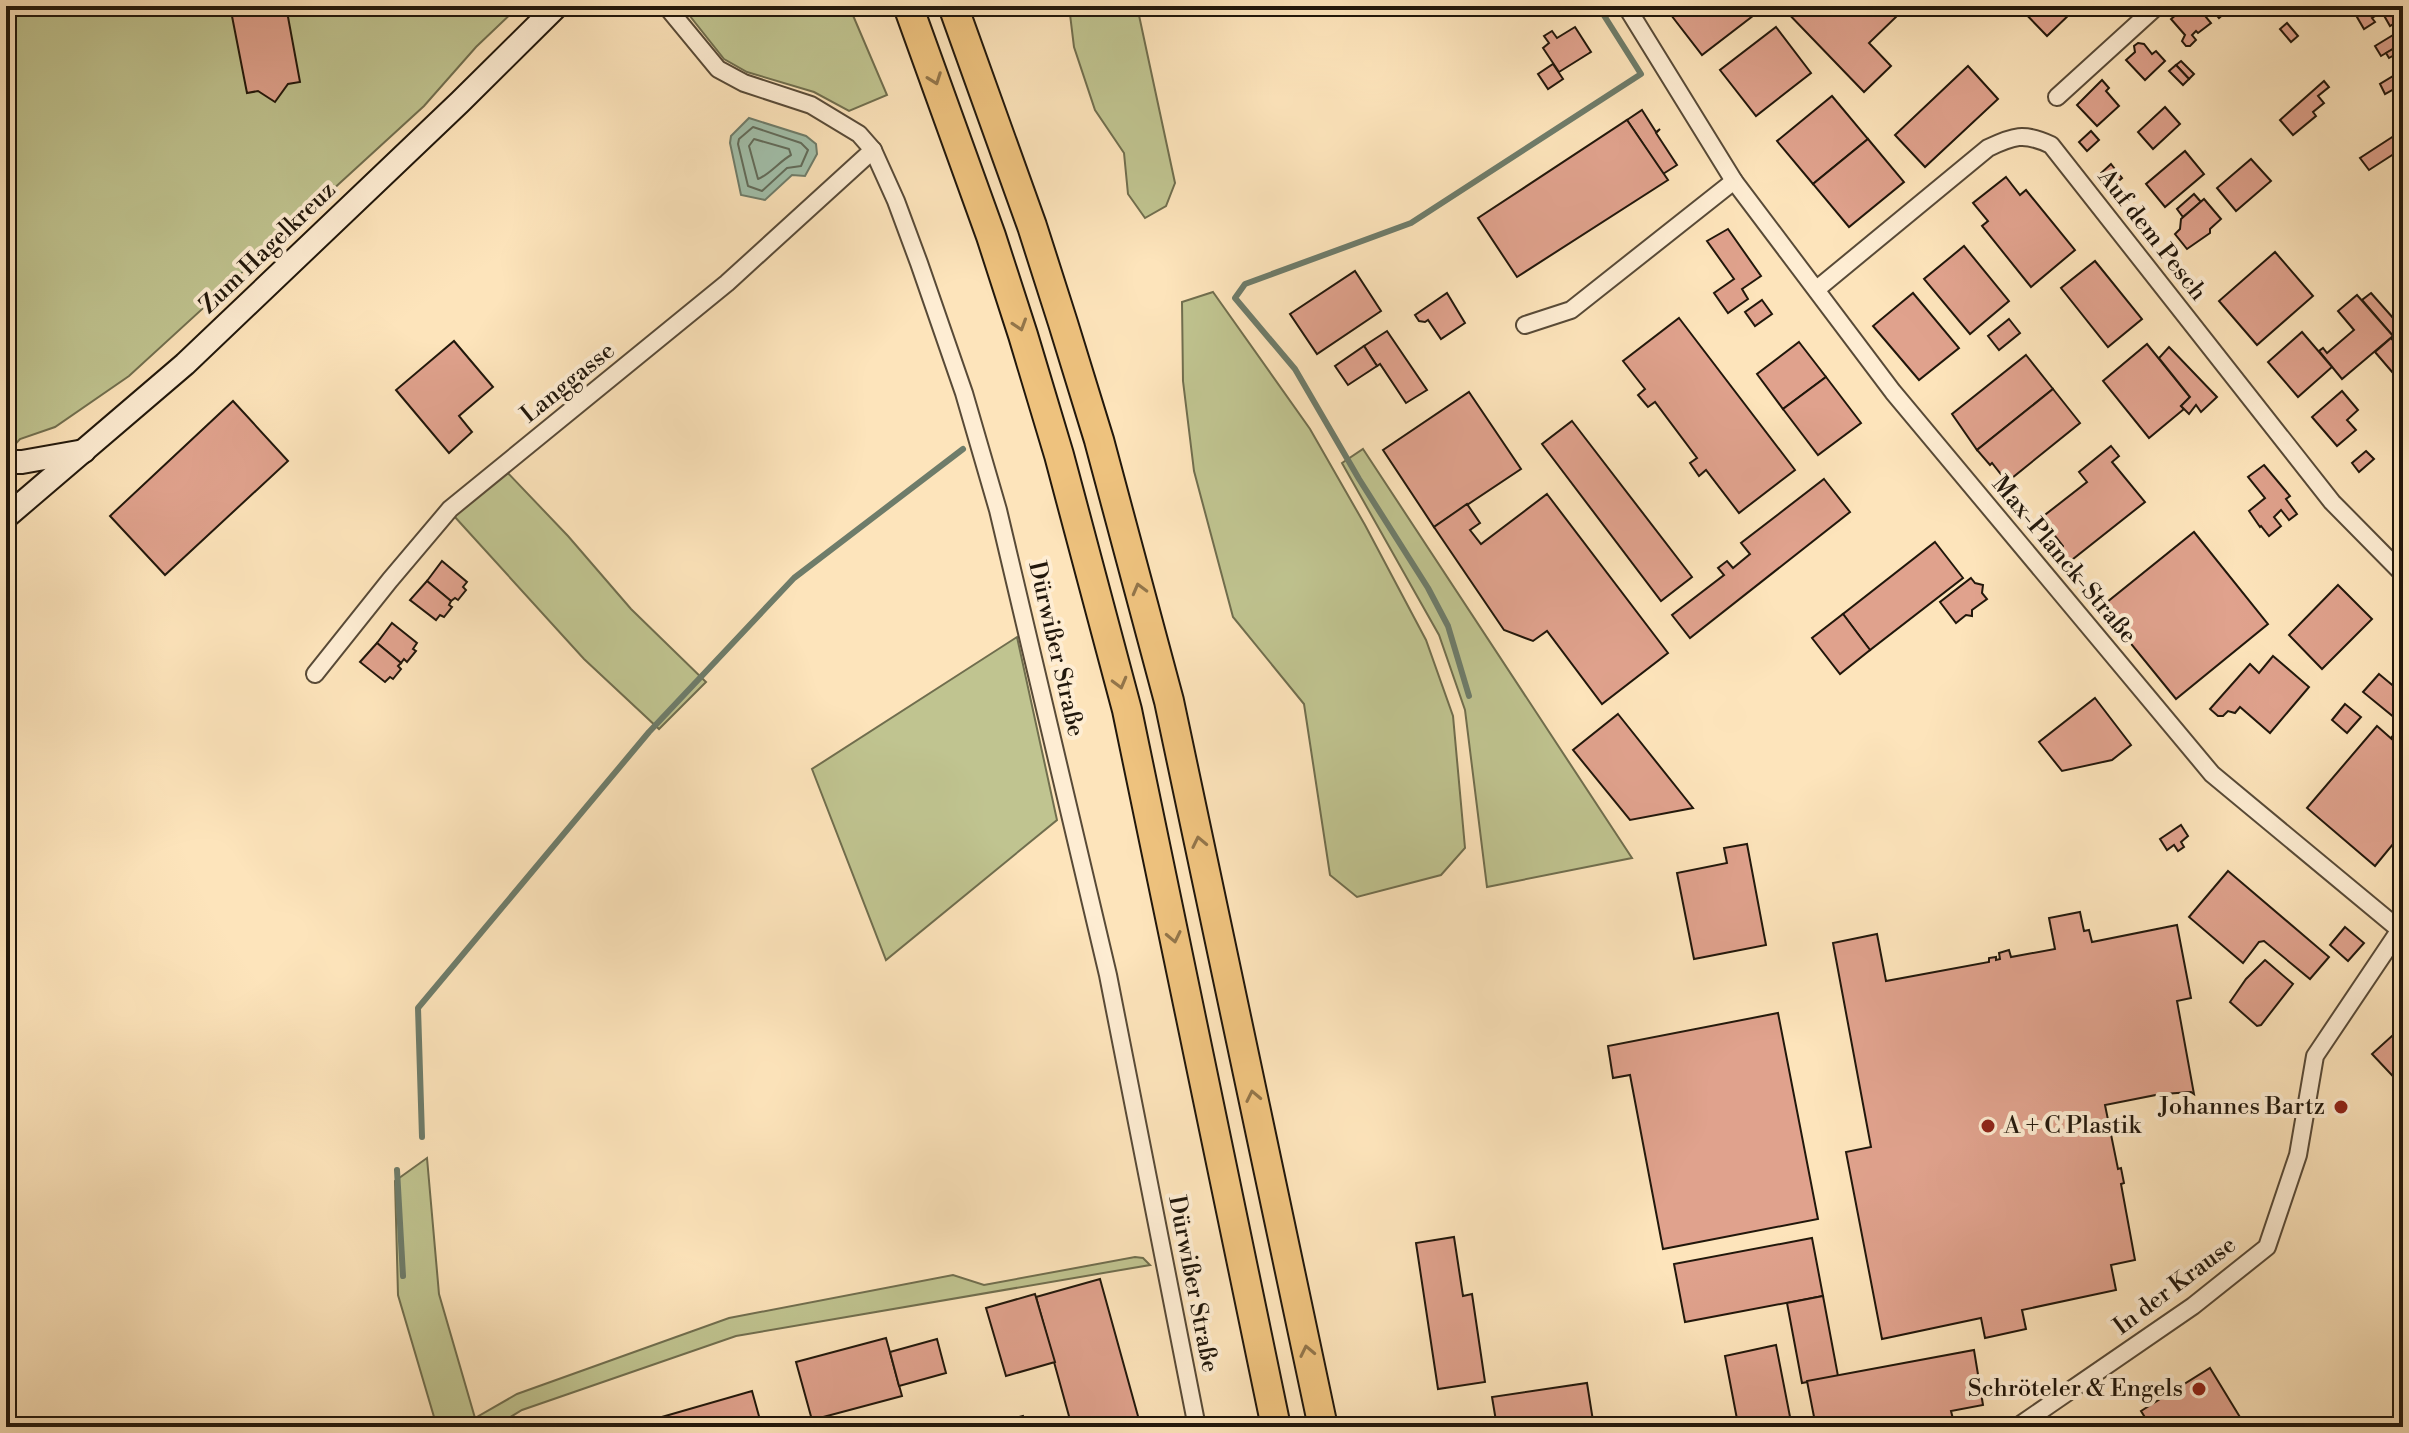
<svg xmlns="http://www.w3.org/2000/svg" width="2409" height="1433" font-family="'Libre Bodoni',serif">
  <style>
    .green { fill: #c0c490; stroke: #706e4e; stroke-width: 2 }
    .water { fill: #a1bfaa; stroke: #6e7c6a; stroke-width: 2 }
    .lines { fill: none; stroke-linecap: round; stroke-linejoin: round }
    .shore { stroke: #616b5a; stroke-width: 2 }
    .stream { stroke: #6e7c6a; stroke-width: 6 }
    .building { fill: #e0a28d; stroke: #21170b; stroke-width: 2 }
    .street-casing { stroke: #584a37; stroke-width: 20 }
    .secondary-casing { stroke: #21170b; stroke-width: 26 }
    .highway-casing { stroke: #21170b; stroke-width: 32 }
    .street { stroke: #feedd3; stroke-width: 16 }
    .secondary { stroke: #feedd3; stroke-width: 22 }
    .highway { stroke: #eec27e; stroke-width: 28 }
    .oneway { stroke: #92754a }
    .poi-dot { fill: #8f2418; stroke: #feedd3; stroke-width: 3 }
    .labels { text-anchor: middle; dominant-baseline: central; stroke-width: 8; stroke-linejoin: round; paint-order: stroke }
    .street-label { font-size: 24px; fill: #21170b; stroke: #feedd3 }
    .poi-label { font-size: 24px; fill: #21170b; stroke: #feedd3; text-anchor: end }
  </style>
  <rect width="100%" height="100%" fill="#fde4bb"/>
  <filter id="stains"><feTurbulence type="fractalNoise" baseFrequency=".0025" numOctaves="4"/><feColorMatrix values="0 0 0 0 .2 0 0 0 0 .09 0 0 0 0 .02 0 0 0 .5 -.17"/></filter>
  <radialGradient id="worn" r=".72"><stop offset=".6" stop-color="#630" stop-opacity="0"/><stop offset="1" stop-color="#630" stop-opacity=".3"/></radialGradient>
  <g class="green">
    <polygon points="6,6 519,6 476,47 424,106 129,376 55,427 20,439 9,451 6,451"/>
    <polygon points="682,6 849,6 887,95 849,111 814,92 747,72 724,59"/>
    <polygon points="1069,6 1137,6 1175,183 1166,206 1145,218 1128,194 1124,153 1095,110 1074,47"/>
    <polygon points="1213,292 1310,429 1365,525 1426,640 1453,716 1465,848 1441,875 1357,897 1330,875 1304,704 1233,617 1194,471 1183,381 1182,302"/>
    <polygon points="1363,449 1632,858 1487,887 1465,710 1439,635 1342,463"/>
    <polygon points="505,470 568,536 631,609 706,682 659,729 584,659 454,516"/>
    <polygon points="1017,637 1057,820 886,960 812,769"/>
    <polygon points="427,1158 439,1294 475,1418 517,1394 729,1318 953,1275 984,1285 1135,1257 1143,1258 1150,1265 736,1336 522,1410 494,1427 437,1427 398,1295 395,1181"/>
  </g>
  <polygon class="water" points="749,118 806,136 816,144 817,154 805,176 792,175 765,200 741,195 730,143 731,136"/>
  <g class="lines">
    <g class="shore">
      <polygon points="753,127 801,143 808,150 801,166 787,168 762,191 748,186 738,144 739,139"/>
      <path d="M 754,139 L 789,149 L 791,155 C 780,161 769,175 758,179 L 749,146 Z"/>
    </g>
    <g class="stream">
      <polyline points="1469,696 1448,626 1428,588 1359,479 1295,369 1235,298 1245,284 1411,223 1641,74 1598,6"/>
      <polyline points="422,1137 418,1008 649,732 794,578 963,449"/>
      <polyline points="397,1170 403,1276"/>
    </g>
  </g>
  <g class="building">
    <polygon points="230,6 286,6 300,82 288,84 275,102 258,91 247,93"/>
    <polygon points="1682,6 1754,6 1758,12 1702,55 1671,15"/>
    <polygon points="1781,6 1888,6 1897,16 1869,43 1891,66 1864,92"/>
    <polygon points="2018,6 2068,6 2073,11 2047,36"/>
    <polygon points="2187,6 2191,6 2198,14 2201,11 2211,23 2198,33 2196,31 2192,35 2196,40 2190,46 2186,46 2182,41 2185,35 2171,19"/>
    <polygon points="2209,6 2221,6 2226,12 2219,18"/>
    <polygon points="2352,6 2376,6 2358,17"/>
    <polygon points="2376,6 2403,6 2403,18 2390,26 2382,12 2372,18 2375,22 2364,29 2357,17"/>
    <polygon points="2287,23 2298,36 2291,42 2280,29"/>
    <polygon points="1575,27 1591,52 1559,72 1543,48 1549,43 1544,36 1552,31 1557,38"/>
    <polygon points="1776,27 1811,73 1756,116 1720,70"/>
    <polygon points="2403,29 2403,43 2381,56 2375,46"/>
    <polygon points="2138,43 2144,44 2152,54 2156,51 2165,61 2145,80 2126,60 2135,52 2134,46"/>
    <polygon points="2403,43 2403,50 2389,58 2386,53"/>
    <polygon points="2181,61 2194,74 2189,79 2176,65"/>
    <polygon points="1553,64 1563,79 1548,89 1538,74"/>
    <polygon points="2176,65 2189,79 2183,85 2169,71"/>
    <polygon points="1968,66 1998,99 1925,167 1895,135"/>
    <polygon points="2403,70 2403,84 2385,94 2380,84"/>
    <polygon points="2102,80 2109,88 2106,91 2119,106 2097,126 2077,105"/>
    <polygon points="2324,81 2329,87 2318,96 2324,103 2313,112 2316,116 2293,135 2280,120"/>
    <polygon points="1832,96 1868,139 1813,184 1777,141"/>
    <polygon points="2165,107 2180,124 2153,149 2138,132"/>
    <polygon points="1642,110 1656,132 1660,129 1656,133 1677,165 1663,174 1627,120"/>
    <polygon points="1627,120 1668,180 1517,277 1478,218"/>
    <polygon points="2403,130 2403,148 2369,170 2360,158"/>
    <polygon points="2091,131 2099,140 2087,151 2079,142"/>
    <polygon points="1868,139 1904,182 1849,227 1813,184"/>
    <polygon points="2185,151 2204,174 2165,207 2146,184"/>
    <polygon points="2251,159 2271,181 2236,211 2217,188"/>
    <polygon points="2111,164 2122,178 2111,187 2100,174"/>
    <polygon points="2006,177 2020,195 2026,190 2075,250 2031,287 1982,226 1988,221 1973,203"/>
    <polygon points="2194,194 2201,202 2183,217 2177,209"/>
    <polygon points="2204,199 2221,219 2210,229 2210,233 2187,249 2175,234 2180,229 2181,219"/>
    <polygon points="1728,229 1761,276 1742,289 1748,299 1728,313 1714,293 1734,279 1707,241"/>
    <polygon points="1964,246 2009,301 1970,334 1924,279"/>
    <polygon points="2275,252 2313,296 2257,345 2219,301"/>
    <polygon points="2095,261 2142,319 2108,347 2061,288"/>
    <polygon points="1355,271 1381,311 1317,354 1290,314"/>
    <polygon points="1447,293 1465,323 1441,339 1428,320 1425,322 1419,321 1415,315"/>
    <polygon points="1913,293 1959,348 1919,380 1873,326"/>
    <polygon points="2371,293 2401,327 2392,335 2362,300"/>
    <polygon points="2357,295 2393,336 2342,379 2319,351 2323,348 2327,353 2354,330 2338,311"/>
    <polygon points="1762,300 1772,314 1755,326 1745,312"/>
    <polygon points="1679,318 1795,470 1739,513 1706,470 1699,476 1690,463 1697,458 1655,402 1648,407 1638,395 1645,389 1623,361"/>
    <polygon points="2009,319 2020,333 1999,350 1988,336"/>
    <polygon points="1387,331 1427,390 1406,403 1380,364 1377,366 1364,346"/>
    <polygon points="2302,332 2332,367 2298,397 2268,362"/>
    <polygon points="2391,338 2403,352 2403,376 2399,380 2375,352"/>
    <polygon points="454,341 493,387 459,416 472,432 449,453 396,390"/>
    <polygon points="1799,342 1826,377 1783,409 1757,374"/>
    <polygon points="2147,344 2190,397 2181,406 2184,409 2149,438 2103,381"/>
    <polygon points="1364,346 1377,366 1348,385 1335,366"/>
    <polygon points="2169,347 2217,397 2201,412 2196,405 2189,414 2181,406 2190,397 2159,358"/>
    <polygon points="2026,355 2053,389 1977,450 1952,414"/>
    <polygon points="1826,377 1861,423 1818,455 1783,409"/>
    <polygon points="2053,389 2080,423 2007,482 1992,463 1990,465 1977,450"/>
    <polygon points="2342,391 2358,410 2347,420 2356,430 2337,446 2312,417"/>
    <polygon points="1469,392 1521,469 1434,527 1383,450"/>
    <polygon points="233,401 288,461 165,575 110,516"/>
    <polygon points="1572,421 1692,577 1661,601 1542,444"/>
    <polygon points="2111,446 2119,456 2112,462 2145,502 2073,559 2067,560 2060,552 2063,546 2041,518 2087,482 2079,472"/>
    <polygon points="2366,451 2374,459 2359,472 2352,463"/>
    <polygon points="2264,465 2290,496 2286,499 2297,514 2289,520 2281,510 2274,517 2281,526 2269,536 2261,526 2260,527 2249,511 2265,498 2248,477"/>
    <polygon points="1824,479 1850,512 1690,638 1672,615 1724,575 1718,568 1727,561 1733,568 1750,554 1741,543"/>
    <polygon points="1547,494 1668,653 1602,704 1547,631 1533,641 1504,630 1434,527 1467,504 1480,523 1470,530 1481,544"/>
    <polygon points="2194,532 2268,624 2176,699 2101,607"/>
    <polygon points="1935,542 1963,578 1870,650 1843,614"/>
    <polygon points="442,561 467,582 463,587 466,590 458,600 455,598 451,601 427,581"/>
    <polygon points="1971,578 1975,583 1983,585 1982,593 1987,599 1972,610 1972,616 1966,615 1956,623 1940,602"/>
    <polygon points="427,581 451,601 449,605 452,607 444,617 440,615 436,620 410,600"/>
    <polygon points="2338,585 2372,619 2322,669 2289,635"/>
    <polygon points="1843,614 1870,650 1840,674 1812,638"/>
    <polygon points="392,623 417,643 413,649 416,651 407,662 404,659 401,663 377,643"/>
    <polygon points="377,643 401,663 398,666 401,669 393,679 390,677 385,682 360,662"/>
    <polygon points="2273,656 2309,687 2270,733 2240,707 2235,713 2228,711 2223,716 2218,716 2210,709 2250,664 2259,673"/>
    <polygon points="2379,674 2403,694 2403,708 2395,718 2363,692"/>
    <polygon points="2095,698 2131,745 2112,760 2062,771 2039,742"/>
    <polygon points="2345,704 2361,717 2347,733 2332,720"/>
    <polygon points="1618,714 1693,808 1630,820 1573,750"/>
    <polygon points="2403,724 2403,749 2391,738"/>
    <polygon points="2377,726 2403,749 2403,832 2375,866 2307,808"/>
    <polygon points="2181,825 2188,836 2181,842 2184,847 2178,851 2174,845 2167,850 2160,839"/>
    <polygon points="1747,844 1766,945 1694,959 1677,873 1727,863 1724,848"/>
    <polygon points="2228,871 2329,957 2310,979 2264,941 2259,942 2243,963 2189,917"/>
    <polygon points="2080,912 2084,931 2089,930 2092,942 2177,925 2191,998 2177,1001 2194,1094 2191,1092 2164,1094 2165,1096 2162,1096 2161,1094 2105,1105 2118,1169 2121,1168 2124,1183 2121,1184 2135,1260 2111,1265 2116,1290 2022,1310 2026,1329 1985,1338 1981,1318 1882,1339 1846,1152 1871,1147 1833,943 1877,934 1886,981 1989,962 1989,958 1996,957 1996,960 2000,959 1999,953 2009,950 2011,957 2055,949 2049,918"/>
    <polygon points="2345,927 2364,943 2348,961 2330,945"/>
    <polygon points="2265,960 2293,984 2261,1025 2257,1026 2230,1002 2246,979"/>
    <polygon points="1778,1013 1818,1219 1663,1249 1630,1075 1613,1078 1608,1046"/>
    <polygon points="2403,1026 2403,1087 2372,1054"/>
    <polygon points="1454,1237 1463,1296 1472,1294 1485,1382 1438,1389 1416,1243"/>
    <polygon points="1812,1238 1823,1296 1685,1322 1674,1264"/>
    <polygon points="1100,1279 1141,1427 1072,1427 1036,1297"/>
    <polygon points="1035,1294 1055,1362 1006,1376 986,1308"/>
    <polygon points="1823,1296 1838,1376 1802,1383 1787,1303"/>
    <polygon points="886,1338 902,1396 812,1420 796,1362"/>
    <polygon points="937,1339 946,1373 899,1386 890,1352"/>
    <polygon points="1776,1345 1792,1427 1695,1427 1737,1419 1725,1356"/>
    <polygon points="1974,1350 1983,1405 1951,1411 1955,1427 1816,1427 1807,1381"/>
    <polygon points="2210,1368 2246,1427 2151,1427 2141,1411"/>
    <polygon points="1587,1383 1594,1427 1497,1427 1492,1397"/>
    <polygon points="752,1391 762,1427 627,1427"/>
    <polygon points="1023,1416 1026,1427 982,1427"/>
  </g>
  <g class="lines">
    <g class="street-casing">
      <g id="street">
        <polyline points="666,6 718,69 744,83 811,105 859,134 873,150 896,201 919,263 964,393 998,510 1108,975 1197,1427"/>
        <polyline points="1626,6 1734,181 1893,392 2212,774 2400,930"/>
        <polyline points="2057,97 2157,6"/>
        <path d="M 1817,289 L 1988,148 C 2013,136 2024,132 2051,145 L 2332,502 L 2403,574"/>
        <polyline points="1525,325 1571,310 1734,181"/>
        <polyline points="315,674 390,580 450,509 727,283 873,150"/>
        <polyline points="2017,1427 2193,1306 2267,1247 2298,1155 2315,1056 2403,925"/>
      </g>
    </g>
    <g class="secondary-casing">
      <g id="secondary">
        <polyline points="6,462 22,462 84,451"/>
        <polyline points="6,517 185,364 460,102 557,6"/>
      </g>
    </g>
    <g class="highway-casing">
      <g id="highway">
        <polyline points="908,6 991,236 1023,335 1059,455 1127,710 1276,1427"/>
        <polyline points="953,6 1032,226 1063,323 1099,440 1169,701 1323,1427"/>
      </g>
    </g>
    <use href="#street" class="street"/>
    <use href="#secondary" class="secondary"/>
    <use href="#highway" class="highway"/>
  </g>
  <defs><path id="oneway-chevron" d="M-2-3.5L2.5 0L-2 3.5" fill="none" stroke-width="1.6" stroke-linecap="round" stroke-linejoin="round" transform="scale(2)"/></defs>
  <g class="oneway">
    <use href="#oneway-chevron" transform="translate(935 79) rotate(70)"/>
    <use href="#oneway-chevron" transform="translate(1020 325) rotate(72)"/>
    <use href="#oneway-chevron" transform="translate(1139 589) rotate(-105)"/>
    <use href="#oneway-chevron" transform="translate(1120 683) rotate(75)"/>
    <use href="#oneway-chevron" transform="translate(1199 842) rotate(-102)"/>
    <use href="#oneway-chevron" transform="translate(1174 937) rotate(78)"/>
    <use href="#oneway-chevron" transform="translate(1253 1096) rotate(-102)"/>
    <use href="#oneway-chevron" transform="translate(1307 1351) rotate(-102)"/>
  </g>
  <g class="poi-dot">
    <circle cx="2341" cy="1107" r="8"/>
    <circle cx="1988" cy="1126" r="8"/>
    <circle cx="2199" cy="1389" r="8"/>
  </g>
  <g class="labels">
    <g class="street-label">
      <text transform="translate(2152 235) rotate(52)">Auf dem Pesch</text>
      <text transform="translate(268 248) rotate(-44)">Zum Hagelkreuz</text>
      <text transform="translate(568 383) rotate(-39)">Langgasse</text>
      <text transform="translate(2064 560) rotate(50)">Max-Planck-Straße</text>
      <text transform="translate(1056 649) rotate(77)">Dürwißer Straße</text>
      <text transform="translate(1193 1284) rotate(79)">Dürwißer Straße</text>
      <text transform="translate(2175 1286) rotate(-37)">In der Krause</text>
    </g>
    <g class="poi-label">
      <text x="2325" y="1107">Johannes Bartz</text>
      <text x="2004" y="1126" text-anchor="start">A + C Plastik</text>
      <text x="2183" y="1389">Schröteler &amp; Engels</text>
    </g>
  </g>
  <rect width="2409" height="1433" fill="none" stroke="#fde4bb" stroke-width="32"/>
  <rect x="8" y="8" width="2393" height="1417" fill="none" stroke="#21170b" stroke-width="4"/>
  <rect x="16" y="16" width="2377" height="1401" fill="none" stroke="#21170b" stroke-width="2"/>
  <rect width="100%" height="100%" filter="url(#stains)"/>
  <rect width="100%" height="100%" fill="url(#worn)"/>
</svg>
